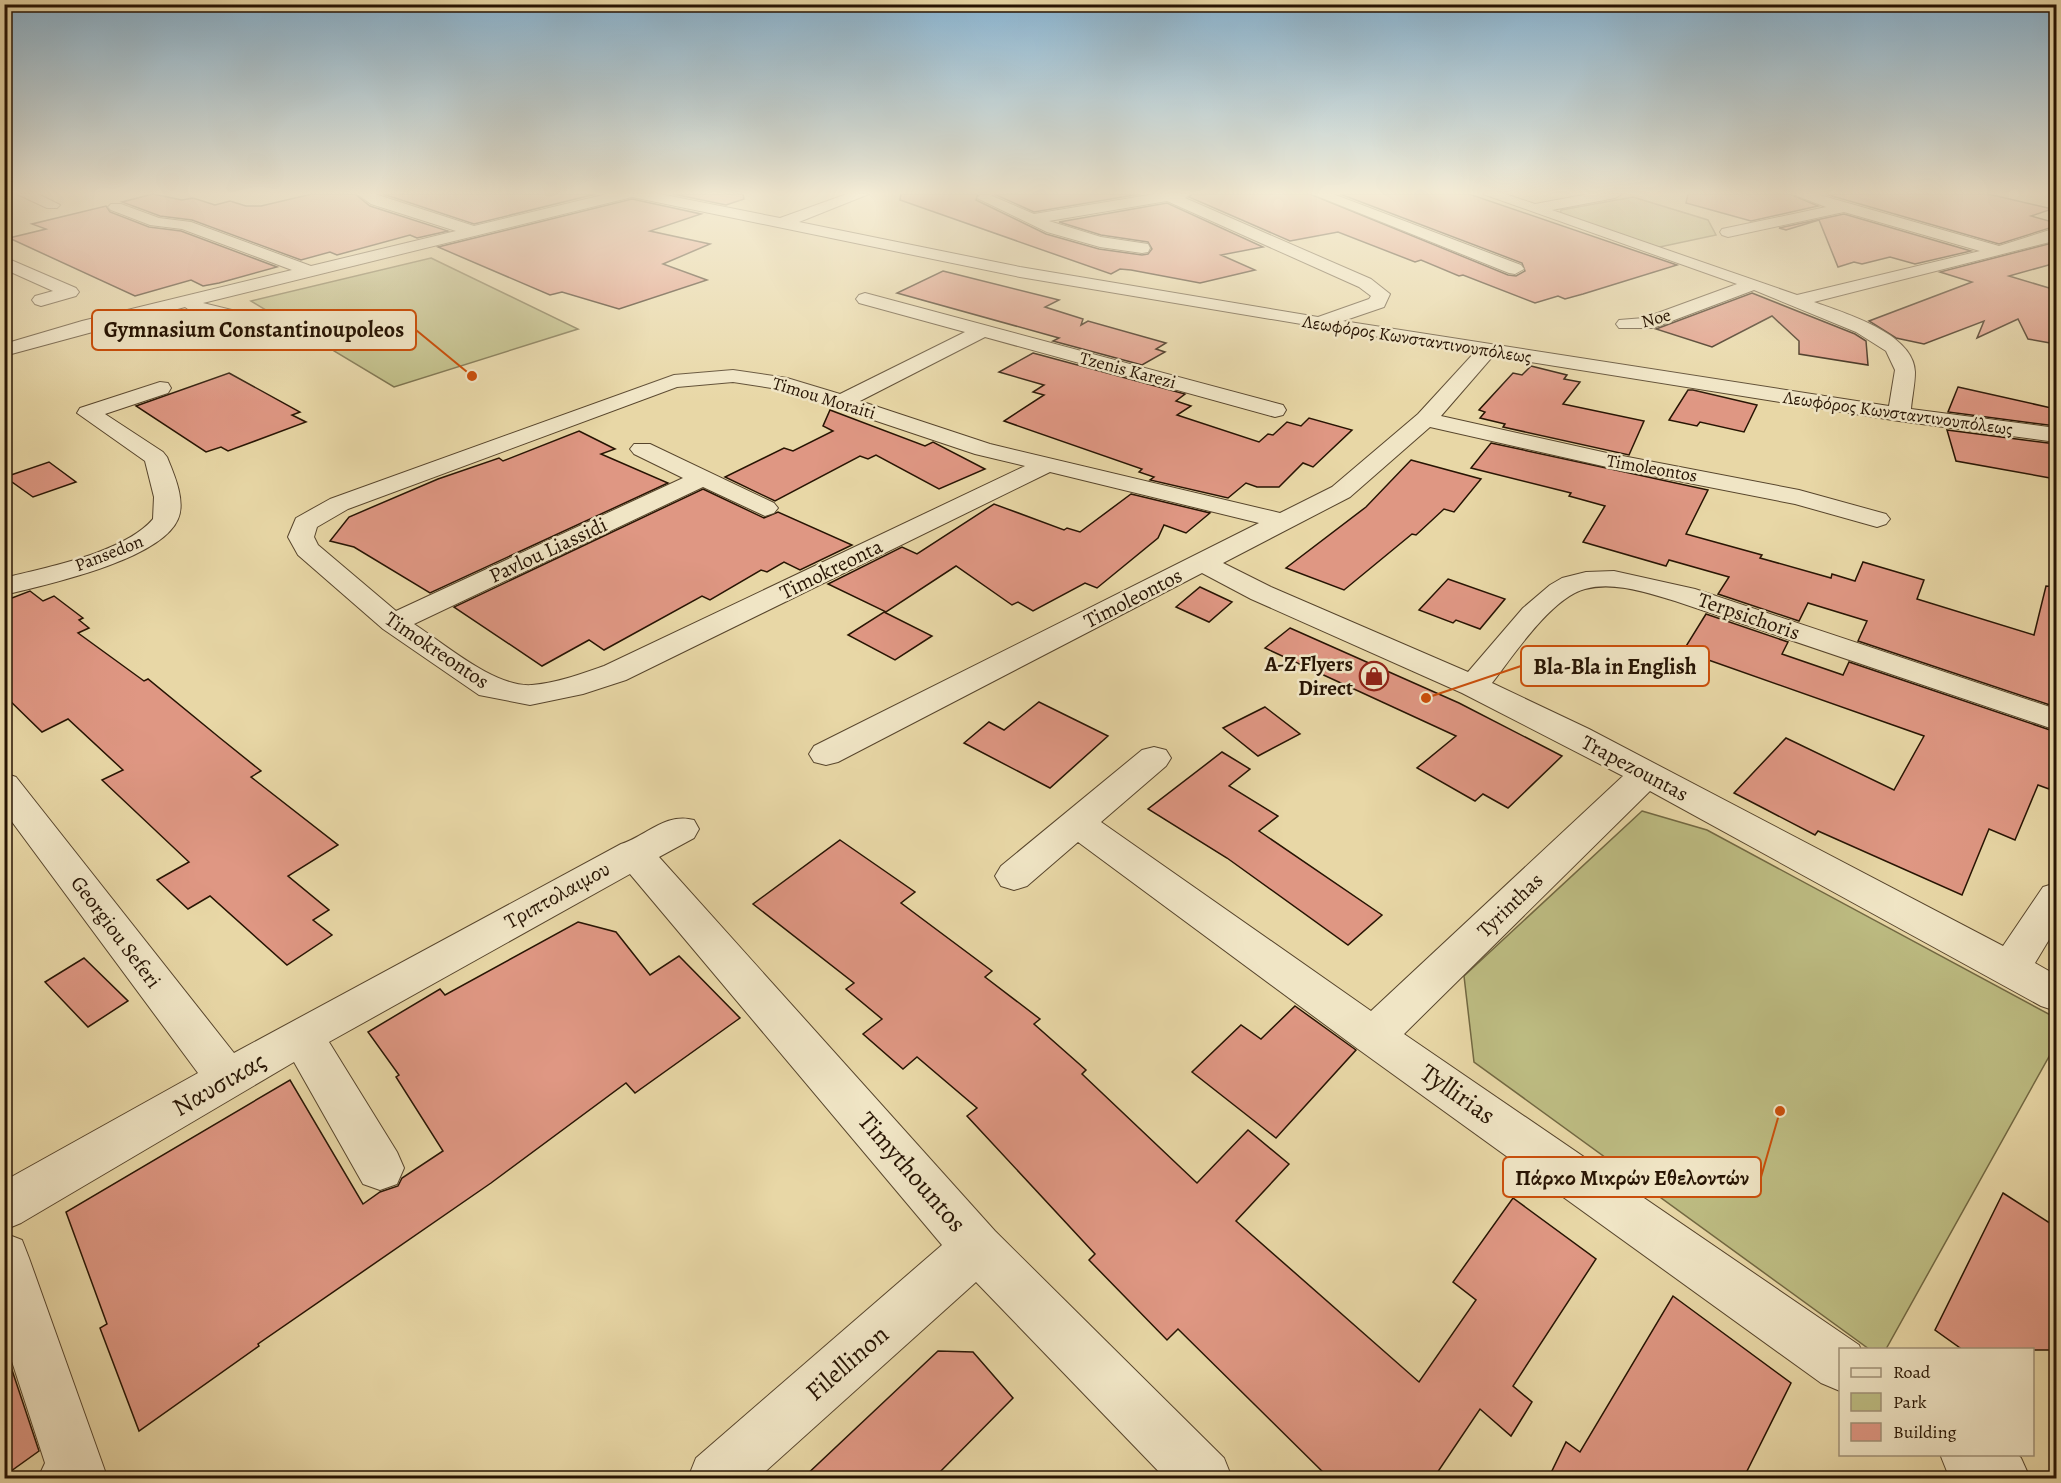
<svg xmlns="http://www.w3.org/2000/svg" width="2061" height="1483" font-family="Alegreya,serif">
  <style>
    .green { fill: #bdbc82; stroke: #726842; stroke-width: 1.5 }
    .building { fill: #df9783; stroke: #271403; stroke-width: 1.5 }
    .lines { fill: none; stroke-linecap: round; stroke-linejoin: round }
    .minor-casing { stroke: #57452c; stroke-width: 2 }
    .minor { fill: #f0e5c5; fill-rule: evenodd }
    .labels { text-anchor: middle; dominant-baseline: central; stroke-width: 5; stroke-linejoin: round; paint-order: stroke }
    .far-street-label { font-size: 18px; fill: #271403; stroke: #f0e5c5 }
    .street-label { font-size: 21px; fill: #271403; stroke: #f0e5c5 }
    .poi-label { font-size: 21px; font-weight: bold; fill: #271403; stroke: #f0e5c5; text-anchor: end }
    .near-street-label { font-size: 26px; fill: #271403; stroke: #f0e5c5 }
    .leader { fill: none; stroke: #cb4f0b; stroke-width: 2 }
    .callout-dot { fill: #cb4f0b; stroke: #f0e5c5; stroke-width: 2 }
    .callout { fill: #f0e5c5; stroke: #cb4f0b; stroke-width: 2 }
    .callout-label { font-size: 22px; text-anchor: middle; font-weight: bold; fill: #271403 }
  </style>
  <rect width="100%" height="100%" fill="#e8d7a6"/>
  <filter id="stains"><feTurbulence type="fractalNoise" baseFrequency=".00333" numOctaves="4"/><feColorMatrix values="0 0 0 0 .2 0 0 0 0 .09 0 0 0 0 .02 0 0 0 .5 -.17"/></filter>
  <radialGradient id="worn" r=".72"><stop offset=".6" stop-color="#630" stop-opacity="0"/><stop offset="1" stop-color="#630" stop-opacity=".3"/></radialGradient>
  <g class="green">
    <polygon points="1633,197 1708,220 1716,235 1655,248 1560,216 1561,210"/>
    <polygon points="431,258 578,329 394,387 251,301"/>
    <polygon points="1642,811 1707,830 2056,1018 2056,1044 1886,1349 1869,1349 1474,1062 1464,976"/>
  </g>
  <g class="building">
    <polygon points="153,194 182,200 193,198 215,205 230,201 246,206 261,206 312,194 355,194 370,206 448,231 417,238 410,235 337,255 330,252 301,260 192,220 160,216 122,202"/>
    <polygon points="383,194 596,194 474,224"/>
    <polygon points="673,194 743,194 744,199 726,205"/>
    <polygon points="901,194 978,194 976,200 1046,234 1099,249 1142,255 1148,254 1152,249 1148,242 1101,235 1059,222 1167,203 1263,247 1221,255 1255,270 1200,283 1131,270 1120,269 1111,274 900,200"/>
    <polygon points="994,194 1140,194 1034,212"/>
    <polygon points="1192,194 1310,194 1508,275 1516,276 1525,271 1522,263 1340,194 1469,194 1677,265 1583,294 1565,299 1558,296 1535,303 1463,275 1459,276 1421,260 1415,262 1338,232 1290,241 1189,197"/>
    <polygon points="1688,194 1790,194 1818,206 1751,221 1686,203"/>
    <polygon points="1825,194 1988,194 2052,209 2031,216 2056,223 2056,226 1999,244"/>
    <polygon points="632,199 701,214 650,231 710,244 663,264 707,280 619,309 562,292 550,295 438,247"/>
    <polygon points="106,206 110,212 149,227 181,231 277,267 219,283 203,286 191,280 135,296 9,238 46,229 32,224"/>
    <polygon points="1844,214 1971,251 1915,264 1890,257 1862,264 1854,262 1838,267 1819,220 1786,230 1779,228"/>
    <polygon points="2056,242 2056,263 2009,276 2056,290 2056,344 2028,339 2018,319 1977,338 1984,321 1924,344 1896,338 1869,321 1972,282 1940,272"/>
    <polygon points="943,271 1059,300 1045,307 1083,319 1081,325 1088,321 1166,343 1156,349 1165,352 1142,365 1053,341 1059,338 897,293"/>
    <polygon points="1752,293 1855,334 1866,341 1868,365 1799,354 1799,341 1772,316 1712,347 1656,329"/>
    <polygon points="1033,353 1185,394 1176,401 1191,406 1177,415 1259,442 1268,434 1273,435 1287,422 1301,426 1309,418 1352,430 1313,467 1303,463 1279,487 1257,487 1246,483 1228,498 1150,480 1154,477 1139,472 1142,469 1004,421 1044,395 1033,392 1044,385 999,372"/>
    <polygon points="1531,366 1567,375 1564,379 1580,382 1563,404 1644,421 1629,455 1503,427 1505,424 1480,418 1485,412 1479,410 1513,373 1522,375"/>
    <polygon points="229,373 300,412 292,415 306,422 228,451 221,447 206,452 136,406"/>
    <polygon points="1958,387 2056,409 2056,426 1948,412"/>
    <polygon points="1688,390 1693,390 1757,405 1744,432 1700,422 1697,426 1669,420"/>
    <polygon points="830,410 925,446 933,442 985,469 939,489 876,455 868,459 860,456 775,501 725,477 784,448 793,451 833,431 823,426"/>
    <polygon points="1947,430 2056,444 2056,479 1956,461"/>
    <polygon points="579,431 615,449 601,454 668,483 430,593 354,547 330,541 349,517 438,479 499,458 503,461"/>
    <polygon points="1491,443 1708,490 1686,534 1762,555 1760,558 1831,578 1832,574 1855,581 1863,562 1924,580 1917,599 2034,635 2046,586 2056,587 2056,707 1858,641 1867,621 1808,603 1799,621 1718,594 1729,577 1669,560 1666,566 1583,542 1605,506 1569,496 1571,493 1471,468"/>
    <polygon points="1411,460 1481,479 1454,512 1444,509 1416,535 1412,534 1344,590 1286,568 1366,507"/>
    <polygon points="49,462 76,482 33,497 5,477"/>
    <polygon points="703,489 764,518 778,512 852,545 800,570 784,562 767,572 761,570 710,600 702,596 604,650 589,640 542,666 454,607"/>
    <polygon points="1131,494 1210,513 1186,533 1164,525 1158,538 1097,588 1085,583 1033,611 1018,602 1012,605 956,566 886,612 828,584 902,547 917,554 994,504 1064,530 1067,528 1080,532"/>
    <polygon points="1448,579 1505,599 1480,629 1456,620 1453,623 1419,610"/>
    <polygon points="1200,587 1232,602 1209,622 1176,607"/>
    <polygon points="30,591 43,601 54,596 83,618 79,620 89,628 78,633 144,681 148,679 220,738 261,771 251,777 338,845 288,876 329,910 313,920 332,935 287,965 210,896 188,909 157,880 189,862 102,780 123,770 68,719 42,732 4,695 4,601"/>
    <polygon points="884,612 932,636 895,660 848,635"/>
    <polygon points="1706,614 1788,642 1782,654 1843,675 1849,662 2056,732 2056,766 2049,789 2038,785 2015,840 1989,829 1962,895 1818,831 1815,835 1765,809 1734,793 1786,738 1894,790 1924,736 1683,651"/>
    <polygon points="1290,628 1459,703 1562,756 1508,808 1483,794 1475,801 1417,768 1456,736 1265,648"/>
    <polygon points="1039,702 1108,736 1050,788 964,743 989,722 1004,730"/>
    <polygon points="1265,707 1300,734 1258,756 1223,728"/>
    <polygon points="1222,752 1250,769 1229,786 1278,816 1259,831 1382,915 1348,945 1227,858 1148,809"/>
    <polygon points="840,840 915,892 901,903 992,971 985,977 1040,1019 1034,1024 1086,1070 1082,1074 1197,1183 1248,1130 1289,1164 1236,1221 1419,1382 1476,1300 1453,1282 1513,1198 1596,1259 1513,1386 1532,1402 1511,1436 1480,1409 1433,1479 1330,1479 1178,1329 1167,1340 1089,1260 1095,1254 967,1116 977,1108 917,1057 903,1069 863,1034 882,1019 846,989 854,983 753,904"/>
    <polygon points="578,922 616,932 650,975 679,956 740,1018 635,1093 626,1083 491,1183 258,1344 259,1346 139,1431 100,1328 107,1324 66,1212 290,1080 363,1204 380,1192 398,1186 402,1178 443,1151 396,1077 399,1075 368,1032 440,989 445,995"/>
    <polygon points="84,958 128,1001 88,1027 45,982"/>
    <polygon points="1295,1006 1356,1050 1276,1138 1192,1072 1241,1025 1261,1039"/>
    <polygon points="2003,1193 2056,1227 2056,1350 1963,1350 1935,1330"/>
    <polygon points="1673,1296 1791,1383 1743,1479 1548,1479 1566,1442 1580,1452"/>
    <polygon points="4,1346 39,1451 4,1476"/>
    <polygon points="938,1351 973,1352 1013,1398 933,1479 802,1479"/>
  </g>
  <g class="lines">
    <g class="minor-casing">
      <g id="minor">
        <polygon points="17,194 38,194 60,205 57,208 47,208"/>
        <path d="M 357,194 L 375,194 L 474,226 L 607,194 L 660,194 L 780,218 L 847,194 L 869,194 L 799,222 L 1020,267 L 1318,317 L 1369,299 L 1371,296 L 1359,287 L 1167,201 L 1049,221 L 1101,237 L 1148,244 L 1150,248 L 1148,252 L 1142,253 L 1100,247 L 1047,232 L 977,198 L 980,195 L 990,195 L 1034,214 L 1155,194 L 1190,194 L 1185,198 L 1371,279 L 1390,294 L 1384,307 L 1343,321 L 1889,406 L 1895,370 L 1886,351 L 1856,332 L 1754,290 L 1653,328 L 1619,328 L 1616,324 L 1619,320 L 1644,318 L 1737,284 L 1483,194 L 1505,194 L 1535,204 L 1589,194 L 1622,194 L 1615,198 L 1552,210 L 1797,295 L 1980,251 L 1844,212 L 1728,237 L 1722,235 L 1720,232 L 1722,229 L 1826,207 L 1792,194 L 1816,194 L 1999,246 L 2056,228 L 2056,240 L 2054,241 L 1814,302 C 1844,313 1914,333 1915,372 C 1915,384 1912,397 1911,409 L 2056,428 L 2056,442 L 1899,421 L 1493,356 L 1441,416 L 1607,453 L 1799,490 L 1886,514 L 1890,519 L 1886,524 L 1877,527 L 1795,504 L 1607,467 L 1430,427 L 1350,497 L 1223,563 L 1271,587 L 1468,672 L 1523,608 L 1550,585 L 1562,578 L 1586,572 L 1614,571 L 1695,589 L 2056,709 L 2056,730 L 1675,601 C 1647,593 1614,581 1585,589 C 1551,598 1513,656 1492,683 L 1589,729 L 2003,946 L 2043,887 L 2056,883 L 2056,928 L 2035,963 L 2056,975 L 2056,1011 L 2041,1006 L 1650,791 L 1404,1034 L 1859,1345 L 1861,1350 L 1840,1350 L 1840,1391 L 1821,1383 L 1358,1049 L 1078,842 L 1027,886 L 1014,890 L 1001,886 L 995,876 L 1001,866 L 1142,750 L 1154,747 L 1166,750 L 1171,758 L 1166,766 L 1101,822 L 1371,1011 L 1623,776 L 1462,693 L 1251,599 L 1202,573 L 838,762 L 826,765 L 814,762 L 809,754 L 814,746 L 1259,523 L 1050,472 L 626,680 L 583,694 L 530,705 L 479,695 L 383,629 L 298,555 L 288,537 L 296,518 L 330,499 L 674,375 L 733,370 L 787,378 L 840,394 L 965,332 L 859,303 L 856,299 L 859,295 L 865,293 L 1283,405 L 1286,410 L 1283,415 L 1275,417 L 985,337 L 860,401 L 990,444 L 1280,513 L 1332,487 L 1418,414 L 1474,353 L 1020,277 L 632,197 L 203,303 L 240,312 L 242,316 L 240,320 C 223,324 198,317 185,307 L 4,356 L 4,344 L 82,321 L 292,270 L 182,229 L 150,225 L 111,210 L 108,207 L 111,204 L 121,204 L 159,218 L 191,222 L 311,266 L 456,231 L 371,204 ZM 733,382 L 784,390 L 975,454 L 1025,466 L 604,666 C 581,674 557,683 532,685 C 495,688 445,644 414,624 L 703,487 L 765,516 L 774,513 L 778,508 L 774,503 L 650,444 L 634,444 L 630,449 L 634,454 L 683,478 L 396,611 L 318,545 L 314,537 L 317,527 L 348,509 L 677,387 Z"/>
        <polygon points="1312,194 1333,194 1521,265 1524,269 1515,274 1509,273"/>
        <polygon points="4,257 76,288 79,292 76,296 41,306 35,304 32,300 35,296 53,291 4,269"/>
        <path d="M 160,382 L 168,383 L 171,388 L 168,393 L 105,414 L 163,452 L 167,457 C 174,474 186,501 178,519 C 161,560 45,585 4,595 L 4,578 C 47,567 124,553 153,519 L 154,497 L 145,461 L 77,413 L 80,408 Z"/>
        <path d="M 4,773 L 16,777 L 234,1053 L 621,844 C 646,836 666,812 694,820 L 699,829 L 694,838 L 659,857 L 995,1231 L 1224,1458 L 1232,1478 L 1165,1478 L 976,1282 L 758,1478 L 688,1478 L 696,1458 L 942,1245 L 630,874 L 329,1042 L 397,1152 L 404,1168 L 397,1184 L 380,1190 L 363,1184 L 294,1062 L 21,1223 L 4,1230 L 4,1181 L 198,1073 L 4,811 Z"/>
        <polygon points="4,1233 22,1240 29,1258 105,1471 101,1478 38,1478 45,1463 4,1337"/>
        <polygon points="1940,1454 2017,1454 2021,1458 2030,1478 1954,1478 1948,1474"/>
      </g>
    </g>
    <use href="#minor" class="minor"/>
  </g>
  <linearGradient id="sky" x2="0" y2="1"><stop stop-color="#89b5d3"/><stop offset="0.48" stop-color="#f5edd7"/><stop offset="1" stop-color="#f5edd7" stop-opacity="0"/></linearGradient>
  <rect width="2061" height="402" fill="url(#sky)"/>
  <defs>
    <g id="shop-ring" transform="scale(1.5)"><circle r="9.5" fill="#f0e5c5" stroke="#8f2418" stroke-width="1.5"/><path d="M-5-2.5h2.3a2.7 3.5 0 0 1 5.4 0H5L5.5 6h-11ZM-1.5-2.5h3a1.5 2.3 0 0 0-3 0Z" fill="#8f2418"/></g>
  </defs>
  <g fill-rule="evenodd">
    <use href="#shop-ring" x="1374" y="676"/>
  </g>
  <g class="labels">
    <g class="far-street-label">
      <text transform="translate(1656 318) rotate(-15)">Noe</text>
      <text transform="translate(1417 339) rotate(9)">Λεωφόρος Κωνσταντινουπόλεως</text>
      <text transform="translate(1128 370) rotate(15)">Tzenis Karezi</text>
      <text transform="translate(824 398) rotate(17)">Timou Moraiti</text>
      <text transform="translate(1898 413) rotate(8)">Λεωφόρος Κωνσταντινουπόλεως</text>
      <text transform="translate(1652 468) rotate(10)">Timoleontos</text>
      <text transform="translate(109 553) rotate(-21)">Pansedon</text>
    </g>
    <g class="street-label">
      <text transform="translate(548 550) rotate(-25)">Pavlou Liassidi</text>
      <text transform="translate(831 569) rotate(-26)">Timokreonta</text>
      <text transform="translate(1133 598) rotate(-27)">Timoleontos</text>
      <text transform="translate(1749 616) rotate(19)">Terpsichoris</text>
      <text transform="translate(437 650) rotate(34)">Timokreontos</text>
      <text transform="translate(1635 768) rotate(28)">Trapezountas</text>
      <text transform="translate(557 895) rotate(-29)">Τριπτολαιμου</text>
      <text transform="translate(1510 905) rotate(-44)">Tyrinthas</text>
      <text transform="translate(116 932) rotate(53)">Georgiou Seferi</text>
    </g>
    <g class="poi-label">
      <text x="1353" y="664">A-Z Flyers<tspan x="1353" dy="24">Direct</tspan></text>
    </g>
    <g class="near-street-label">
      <text transform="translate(219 1084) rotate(-30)">Ναυσικας</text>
      <text transform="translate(1458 1094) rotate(35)">Tyllirias</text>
      <text transform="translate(912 1172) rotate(49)">Timythountos</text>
      <text transform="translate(847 1363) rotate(-41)">Filellinon</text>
    </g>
  </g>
  <path class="leader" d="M472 376L416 330M1426 698L1521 666M1780 1111L1761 1177"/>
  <g class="callout-dot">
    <circle cx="472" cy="376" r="6"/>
    <circle cx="1426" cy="698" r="6"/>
    <circle cx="1780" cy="1111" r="6"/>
  </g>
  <g class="callout">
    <rect x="92" y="310" width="324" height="40" rx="6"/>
    <rect x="1521" y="646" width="188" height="40" rx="6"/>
    <rect x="1503" y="1157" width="258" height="40" rx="6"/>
  </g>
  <g class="callout-label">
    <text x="254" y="337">Gymnasium Constantinoupoleos</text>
    <text x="1615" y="674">Bla-Bla in English</text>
    <text x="1632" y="1185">Πάρκο Μικρών Εθελοντών</text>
  </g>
  <rect width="2061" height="1483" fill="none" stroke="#e8d7a6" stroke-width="24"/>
  <rect x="6" y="6" width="2049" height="1471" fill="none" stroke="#271403" stroke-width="3"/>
  <rect x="12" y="12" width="2037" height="1459" fill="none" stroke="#271403" stroke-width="1.5"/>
  <rect x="1839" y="1348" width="195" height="108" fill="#f0e5c5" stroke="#a09177" stroke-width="1.5"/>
  <rect x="1851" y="1368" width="30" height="9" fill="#f0e5c5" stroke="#a09177" stroke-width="1.5"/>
  <text x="1893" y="1378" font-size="18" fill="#271403">Road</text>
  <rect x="1851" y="1393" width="30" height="18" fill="#bdbc82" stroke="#a09177" stroke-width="1.5"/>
  <text x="1893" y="1408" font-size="18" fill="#271403">Park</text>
  <rect x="1851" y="1423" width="30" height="18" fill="#df9783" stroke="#a09177" stroke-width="1.5"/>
  <text x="1893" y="1438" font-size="18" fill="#271403">Building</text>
  <rect width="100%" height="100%" filter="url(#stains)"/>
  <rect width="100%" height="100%" fill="url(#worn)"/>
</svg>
